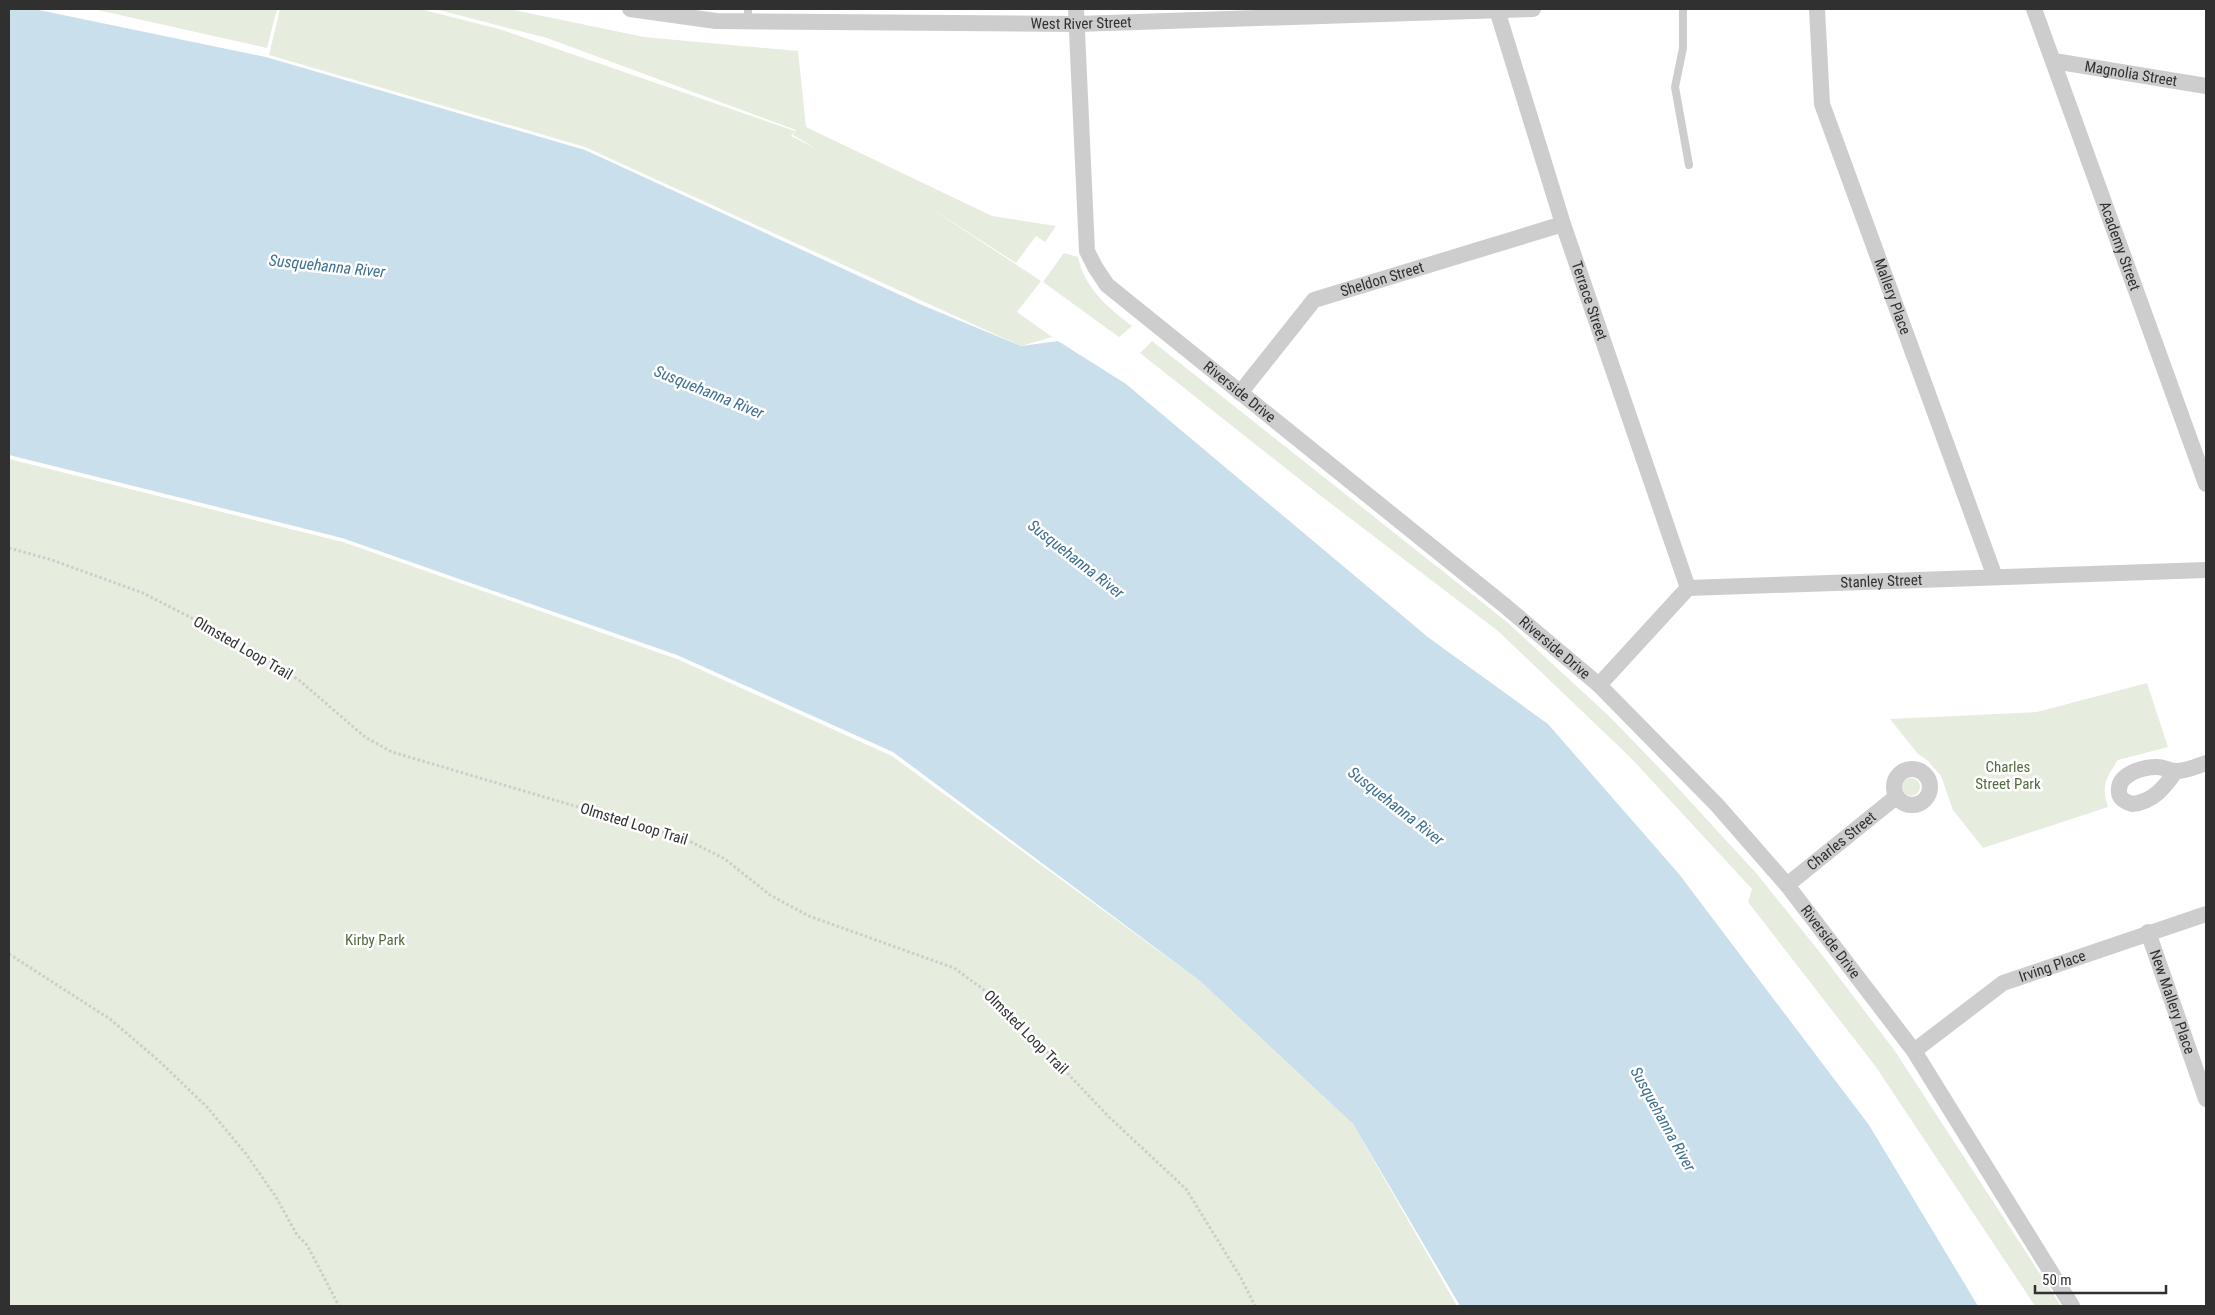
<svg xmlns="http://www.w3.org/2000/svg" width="2215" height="1315" font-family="'Roboto Condensed',sans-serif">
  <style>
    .green { fill: #e6edde }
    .water { fill: #cadfec }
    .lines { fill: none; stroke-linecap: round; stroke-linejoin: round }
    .path { stroke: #cdcdcd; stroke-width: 3; stroke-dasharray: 2.5 2.5; stroke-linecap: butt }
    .service { stroke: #cdcdcd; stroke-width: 8 }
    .minor { stroke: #cdcdcd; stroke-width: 16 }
    .labels { text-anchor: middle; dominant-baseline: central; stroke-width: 5; stroke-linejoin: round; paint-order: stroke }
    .street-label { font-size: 15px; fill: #303030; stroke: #fff }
    .park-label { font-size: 15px; fill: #526c3d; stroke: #fff }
    .water-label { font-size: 16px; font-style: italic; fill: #3e7092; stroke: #fff }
  </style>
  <rect width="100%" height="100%" fill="#fff"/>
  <g class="green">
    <polygon points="93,9 277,9 267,48"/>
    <polygon points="280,9 420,9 499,29 795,131 791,136 815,148 793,135 796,130 547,38 435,9 509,9 644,37 798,51 806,127 992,216 1056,226 1045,242 1036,236 1016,263 921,202 1041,281 1017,312 1052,337 1021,346 585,147 269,55"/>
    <path d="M 1064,253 L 1078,257 C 1084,287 1108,308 1132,326 L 1119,337 L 1043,282 Z"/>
    <polygon points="1152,341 1507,622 1609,716 1665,774 1757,874 1822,955 1895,1051 2061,1306 2035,1306 1876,1067 1748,902 1752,889 1631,758 1498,631 1317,493 1140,353"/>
    <polygon points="9,459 343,542 677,659 892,756 1200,981 1353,1124 1457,1306 9,1306"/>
    <path d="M 2147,683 L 2168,747 L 2118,760 C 2106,778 2101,786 2108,807 L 1983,848 L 1953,810 L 1941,776 L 1927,760 L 1918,754 L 1890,719 L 2037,712 Z"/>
    <circle cx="1911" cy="787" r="9"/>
  </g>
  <polygon class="water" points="9,9 34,9 266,57 585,150 922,305 1021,346 1058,341 1126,384 1429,638 1548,724 1679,874 1869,1125 1978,1306 1460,1306 1353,1124 1200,981 893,752 677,655 342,538 9,455"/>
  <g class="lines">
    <g class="path">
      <polyline points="9,548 52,560 143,593 252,649 300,681 365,737 392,752 683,838 725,859 770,895 809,916 954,968 998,1000 1109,1117 1186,1189 1241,1278 1255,1306"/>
      <polyline points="9,954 110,1019 159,1061 207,1107 246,1154 276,1197 297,1235 307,1245 339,1306"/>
    </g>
    <g class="service">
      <polyline points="1683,9 1683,48 1675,87 1689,165"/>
      <polyline points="748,22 748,9"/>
    </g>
    <g class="minor">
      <path id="s1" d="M 630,9 L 716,21 L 1077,24 L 1533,9"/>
      <path id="s2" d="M 1076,9 L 1087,251 L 1095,267 L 1107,285 L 1504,605 L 1599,685 L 1717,805 L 1787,885 L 1914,1051 L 2072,1306"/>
      <path id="s3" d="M 1817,9 L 1822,104 L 1995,577"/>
      <path id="s4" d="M 2034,9 L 2206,484"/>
      <path id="s5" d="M 1497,10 L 1563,224 L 1688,588"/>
      <path id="s6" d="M 2054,61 L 2206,86"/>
      <path id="s7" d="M 1240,393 L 1314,300 L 1563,224"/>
      <path id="s8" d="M 1599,685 L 1688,588 L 2206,570"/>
      <circle cx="1912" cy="787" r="18"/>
      <path d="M 2176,771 C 2164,788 2153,802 2132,804 C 2126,802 2119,799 2119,792 C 2117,774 2143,767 2157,767 C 2164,767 2170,771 2176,771 C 2186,771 2197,766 2206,763"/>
      <path id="s9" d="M 1787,885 L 1896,797"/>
      <path id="s10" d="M 2148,932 L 2206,1099"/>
      <path id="s11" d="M 1914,1051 L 2003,983 L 2206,914"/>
    </g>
  </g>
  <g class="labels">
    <g class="street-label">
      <text stroke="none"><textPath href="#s1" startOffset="452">West River Street</textPath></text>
      <text stroke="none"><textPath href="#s6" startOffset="78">Magnolia Street</textPath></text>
      <text stroke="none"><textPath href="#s4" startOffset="252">Academy Street</textPath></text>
      <text stroke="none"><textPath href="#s7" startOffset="190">Sheldon Street</textPath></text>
      <text stroke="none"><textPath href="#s3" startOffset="300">Mallery Place</textPath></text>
      <text stroke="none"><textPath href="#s5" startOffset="305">Terrace Street</textPath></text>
      <text stroke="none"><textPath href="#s2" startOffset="452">Riverside Drive</textPath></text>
      <text stroke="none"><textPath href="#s8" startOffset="325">Stanley Street</textPath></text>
      <text stroke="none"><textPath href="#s2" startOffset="858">Riverside Drive</textPath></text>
      <text transform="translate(243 648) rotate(30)">Olmsted Loop Trail</text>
      <text transform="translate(634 824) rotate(17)">Olmsted Loop Trail</text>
      <text stroke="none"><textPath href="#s9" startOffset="70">Charles Street</textPath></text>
      <text stroke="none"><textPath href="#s2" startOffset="1262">Riverside Drive</textPath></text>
      <text stroke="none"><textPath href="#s11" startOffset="164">Irving Place</textPath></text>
      <text stroke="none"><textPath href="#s10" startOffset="74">New Mallery Place</textPath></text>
      <text transform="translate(1026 1032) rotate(45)">Olmsted Loop Trail</text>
    </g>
    <g class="park-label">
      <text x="2008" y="767">Charles<tspan x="2008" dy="17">Street Park</tspan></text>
      <text x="375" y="940">Kirby Park</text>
    </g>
    <g class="water-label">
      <text transform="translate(327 266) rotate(6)">Susquehanna River</text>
      <text transform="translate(709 392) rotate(22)">Susquehanna River</text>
      <text transform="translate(1076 559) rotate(38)">Susquehanna River</text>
      <text transform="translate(1396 806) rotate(38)">Susquehanna River</text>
      <text transform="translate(1663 1119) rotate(61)">Susquehanna River</text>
    </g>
  </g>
  <rect width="2215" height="1315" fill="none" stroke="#303030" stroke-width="20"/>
  <path d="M2035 1285v8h131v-8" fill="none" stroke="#303030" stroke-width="2.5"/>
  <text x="2042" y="1285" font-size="15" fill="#303030" stroke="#ffffff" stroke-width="4" paint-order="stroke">50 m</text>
</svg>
